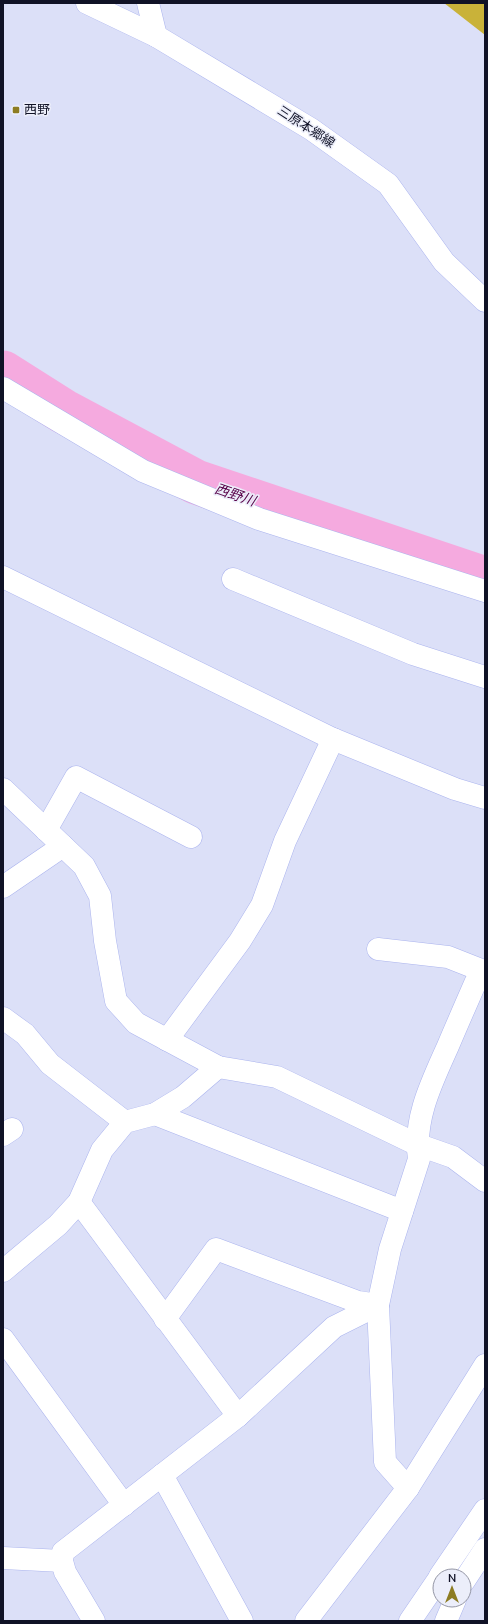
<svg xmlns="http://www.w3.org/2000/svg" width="488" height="1624" font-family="'Nunito Sans','Noto Sans JP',sans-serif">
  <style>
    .forest { fill: #c9b239 }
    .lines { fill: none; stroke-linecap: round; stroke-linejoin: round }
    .river { stroke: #f5aadf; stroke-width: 45 }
    .street-casing { stroke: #abb4ee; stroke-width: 23 }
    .secondary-casing { stroke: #abb4ee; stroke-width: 23 }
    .highway-casing { stroke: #abb4ee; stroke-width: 23 }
    .street { stroke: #fff; stroke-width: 22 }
    .secondary { stroke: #fff; stroke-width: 22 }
    .highway { stroke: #fff; stroke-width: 22 }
    .poi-dot { fill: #8d7c22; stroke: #eceefa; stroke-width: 1.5 }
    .labels { text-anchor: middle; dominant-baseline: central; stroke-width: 3; stroke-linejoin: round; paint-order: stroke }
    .poi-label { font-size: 13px; fill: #101226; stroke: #eceefa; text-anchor: start }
    .street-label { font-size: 13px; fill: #101226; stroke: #eceefa }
    .water-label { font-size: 14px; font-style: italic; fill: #570248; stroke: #eceefa }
  </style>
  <rect width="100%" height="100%" fill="#dce0f8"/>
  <polygon class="forest" points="444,3 485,3 485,35"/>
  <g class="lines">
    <polyline class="river" points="3,373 63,411 196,482 485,579"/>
    <g class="street-casing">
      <g id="street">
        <polyline points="148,3 156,36"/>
        <polyline points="3,388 143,471 259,519 485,591"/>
        <polyline points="3,577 333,739 455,789 485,798"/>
        <polyline points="233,579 413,654 485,677"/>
        <polyline points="3,789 84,866 100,896 105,941 116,1001 136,1023 218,1067 277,1077 416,1144 453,1157 485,1181"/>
        <polyline points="46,830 76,777 191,837"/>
        <polyline points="3,887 63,846"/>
        <path d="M 378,949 L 448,957 L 481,970 C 470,995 459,1020 448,1046 C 432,1082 413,1119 419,1159 L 390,1249 L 378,1305 L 385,1462 L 408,1488"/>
        <polyline points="3,1018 25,1034 50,1064 125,1122"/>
        <polyline points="167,1040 240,941 262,905 285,841 333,739"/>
        <polyline points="155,1114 402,1211"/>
        <polyline points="3,1135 12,1129"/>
        <polyline points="79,1202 238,1416"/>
        <polyline points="3,1271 58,1225 79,1202 102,1150 125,1122 155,1114 183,1097 218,1067"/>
        <polyline points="165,1319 216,1249 358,1302 378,1305"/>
        <polyline points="3,1339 124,1505"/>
        <polyline points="162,1475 242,1621"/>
        <polyline points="3,1558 62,1561"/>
        <polyline points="464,1581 485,1549"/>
        <polyline points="94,1621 65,1572 62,1561 63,1552 238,1416 334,1327 378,1305"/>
        <polyline points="306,1621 408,1488 485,1365"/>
        <polyline points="446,1621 455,1600"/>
      </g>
    </g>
    <g class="secondary-casing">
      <polyline id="secondary" points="87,3 156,36 311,129 388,184 444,262 485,301"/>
    </g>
    <g class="highway-casing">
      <g id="highway">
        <polyline points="440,1576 485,1510"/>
        <polyline points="410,1621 440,1577"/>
      </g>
    </g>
    <use href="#street" class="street"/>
    <use href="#secondary" class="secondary"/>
    <use href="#highway" class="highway"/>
  </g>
  <rect class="poi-dot" x="12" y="106" width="8" height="8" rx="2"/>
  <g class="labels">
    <g class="poi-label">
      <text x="24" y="110">西野</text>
    </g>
    <g class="street-label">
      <text transform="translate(306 127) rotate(33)">三原本郷線</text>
    </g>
    <g class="water-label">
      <text transform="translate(235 495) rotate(19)">西野川</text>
    </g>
  </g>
  <rect width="488" height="1624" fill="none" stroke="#101226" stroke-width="8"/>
  <g transform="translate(452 1588)"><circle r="19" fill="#eceefa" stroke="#9496a5"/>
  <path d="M0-3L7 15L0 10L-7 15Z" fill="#8d7c22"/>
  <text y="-6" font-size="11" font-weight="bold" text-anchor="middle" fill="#101226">N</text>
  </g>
</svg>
